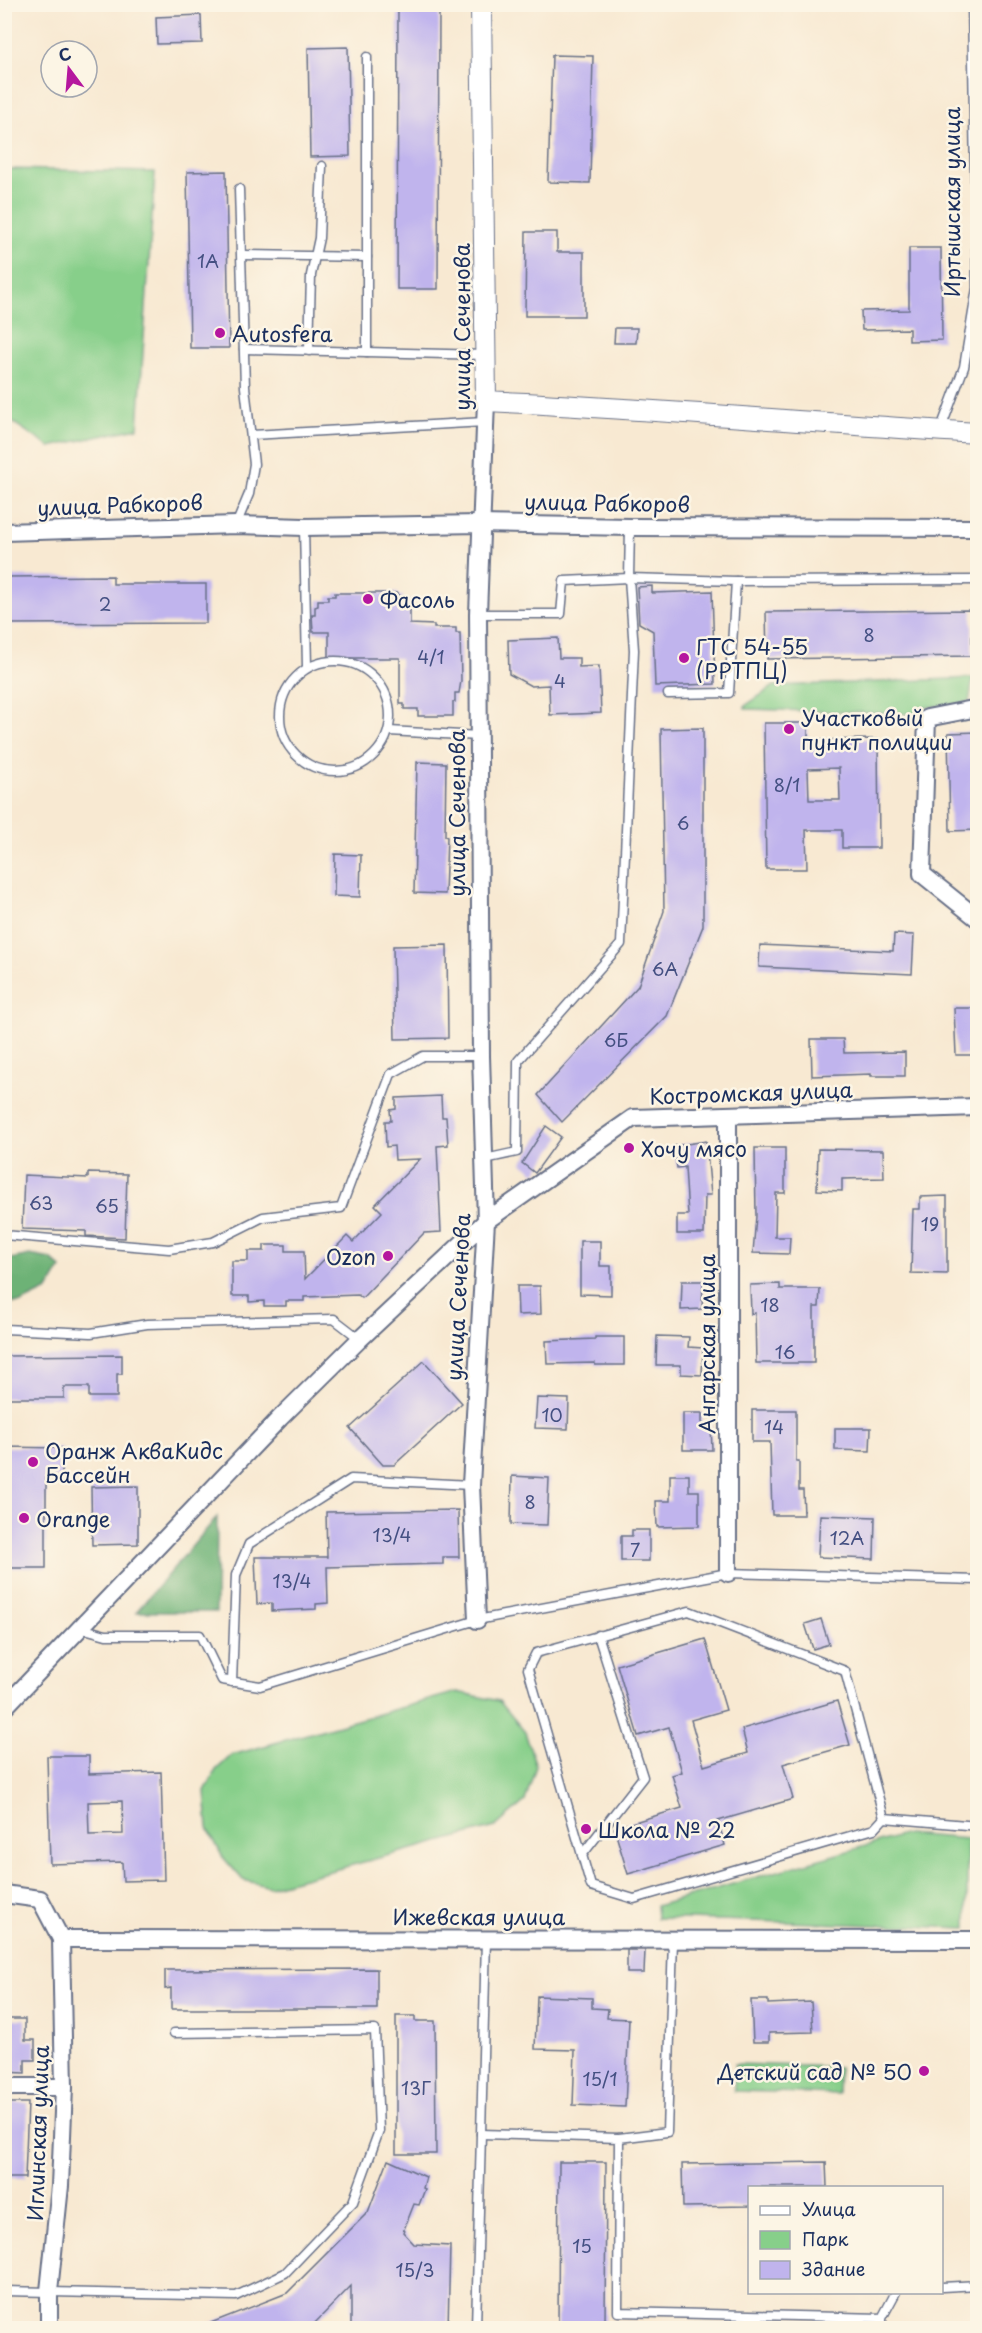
<svg xmlns="http://www.w3.org/2000/svg" width="982" height="2333" font-family="'Playpen Sans',sans-serif">
  <style>
    .green { fill: #87cf8a; stroke: #517f74; stroke-width: 1.5 }
    .forest { fill: #6db276; stroke: #44706a; stroke-width: 1.5 }
    .building { fill: #c0b4ed; fill-rule: evenodd }
    .lines { fill: none; stroke-linecap: round; stroke-linejoin: round }
    .service-casing { stroke: #687087; stroke-width: 11 }
    .minor-casing { stroke: #687087; stroke-width: 20 }
    .tertiary-casing { stroke: #687087; stroke-width: 22 }
    .service { stroke: #fff; stroke-width: 8 }
    .minor { stroke: #fff; stroke-width: 16 }
    .tertiary { stroke: #fff; stroke-width: 20 }
    .poi-dot { fill: #b5179e; stroke: #fcf5e5; stroke-width: 2 }
    .labels { text-anchor: middle; dominant-baseline: central; stroke-width: 5; stroke-linejoin: round; paint-order: stroke }
    .number-label { font-size: 18px; fill: #445082 }
    .street-label { font-size: 21px; fill: #1b2f5e; stroke: #fcf5e5 }
    .poi-label { font-size: 21px; fill: #1b2f5e; stroke: #fcf5e5; text-anchor: start }
  </style>
  <rect width="100%" height="100%" fill="#fcf5e5"/>
  <filter id="ink" filterUnits="userSpaceOnUse"><feTurbulence type="fractalNoise" baseFrequency=".0167" numOctaves="2"/><feDisplacementMap in="SourceGraphic" scale="12" xChannelSelector="R" yChannelSelector="G"/><feConvolveMatrix kernelMatrix="1 2 1 2 8 2 1 2 1" color-interpolation-filters="sRGB"/></filter>
  <filter id="wash" filterUnits="userSpaceOnUse"><feTurbulence type="fractalNoise" baseFrequency=".008" numOctaves="4" result="noise"/><feDisplacementMap in="SourceGraphic" scale="24" xChannelSelector="R" yChannelSelector="G"/><feGaussianBlur stdDeviation="1.35" result="paint"/><feColorMatrix in="noise" values="0 0 0 0 0 0 0 0 0 0 0 0 0 0 0 0 0 1.4 0 .05"/><feComposite in="paint" operator="in"/></filter>
  <g filter="url(#wash)">
    <rect width="100%" height="100%" fill="#f8e9d2"/>
    <g class="green">
      <polygon points="5,169 155,172 138,428 50,447 5,417"/>
      <polygon points="973,678 969,702 923,708 913,714 745,709 745,706 774,686"/>
      <polygon points="457,1692 499,1701 525,1732 536,1766 525,1801 495,1827 270,1887 243,1880 222,1856 208,1828 205,1791 216,1770 232,1755"/>
      <polygon points="907,1834 967,1839 967,1928 657,1918 656,1906"/>
      <polygon points="735,2064 839,2067 838,2094 734,2091"/>
    </g>
    <g class="forest">
      <polygon points="30,1255 51,1259 61,1268 48,1290 21,1303 5,1303 5,1260"/>
      <polygon points="217,1517 216,1612 136,1612"/>
    </g>
    <g id="blocks">
      <g class="building">
        <polygon points="398,7 439,7 438,289 397,289"/>
        <polygon points="201,15 202,43 157,44 156,17"/>
        <polygon points="348,47 350,156 310,157 308,48"/>
        <polygon points="552,55 593,56 590,183 548,182"/>
        <polygon points="226,171 229,348 190,348 187,172"/>
        <polygon points="526,232 557,232 557,252 584,252 584,316 525,316"/>
        <polygon points="909,248 941,248 942,340 909,341 909,329 862,330 861,311 909,310"/>
        <polygon points="615,328 637,328 636,343 614,343"/>
        <polygon points="113,576 113,584 206,584 206,623 4,624 4,577"/>
        <polygon points="652,586 652,593 712,591 715,684 655,686 653,631 639,623 637,587"/>
        <polygon points="335,593 398,593 398,596 403,596 403,600 410,600 410,624 434,625 434,628 456,628 456,633 460,633 461,681 459,693 455,693 455,702 453,702 453,716 418,716 418,709 404,709 404,704 400,704 400,658 329,658 329,632 313,632 312,615 315,615 315,607 318,606 318,600 328,600 328,596 335,596"/>
        <polygon points="972,610 972,656 767,659 766,612"/>
        <polygon points="558,638 559,658 579,658 579,667 599,666 601,713 550,715 549,685 531,686 509,674 508,640"/>
        <path d="M 764,723 L 808,723 L 808,740 L 878,739 L 879,848 L 842,848 L 842,830 L 806,830 L 807,869 L 766,869 ZM 839,768 L 840,800 L 809,800 L 808,769 Z"/>
        <polygon points="703,728 703,926 667,1016 562,1122 538,1095 638,986 664,911 661,729"/>
        <polygon points="978,732 978,830 950,831 948,733"/>
        <polygon points="417,762 446,763 445,836 447,837 445,894 414,893"/>
        <polygon points="335,854 361,855 360,897 334,896"/>
        <polygon points="894,934 914,935 912,974 759,967 760,945 893,951"/>
        <polygon points="447,945 448,1038 395,1039 393,946"/>
        <polygon points="954,1008 978,1008 978,1055 956,1055"/>
        <polygon points="811,1039 843,1039 844,1053 905,1052 905,1076 871,1076 871,1074 812,1076"/>
        <polygon points="441,1096 442,1117 446,1117 448,1145 437,1146 441,1232 424,1233 362,1298 358,1295 304,1297 304,1301 286,1301 286,1306 264,1306 264,1301 249,1302 249,1296 232,1296 232,1261 248,1261 248,1251 264,1251 264,1245 286,1245 286,1251 304,1251 305,1279 347,1236 353,1242 382,1212 375,1205 420,1159 395,1160 394,1146 386,1147 385,1121 391,1121 390,1110 396,1109 396,1098"/>
        <polygon points="546,1126 561,1137 535,1173 522,1163"/>
        <polygon points="706,1141 711,1195 705,1195 704,1234 677,1234 677,1215 688,1215 685,1167 677,1168 674,1146"/>
        <polygon points="755,1148 785,1148 785,1193 776,1193 775,1237 790,1237 789,1254 753,1253 756,1216"/>
        <polygon points="818,1149 883,1150 884,1178 842,1179 842,1191 817,1190"/>
        <polygon points="88,1173 127,1174 125,1238 86,1236 86,1231 22,1229 24,1175 88,1178"/>
        <polygon points="947,1196 947,1274 911,1273 913,1209 920,1209 920,1197"/>
        <polygon points="580,1241 600,1241 600,1266 611,1266 611,1295 580,1294"/>
        <polygon points="682,1281 703,1281 702,1309 681,1310"/>
        <polygon points="780,1284 780,1289 820,1289 819,1307 814,1307 814,1363 756,1363 755,1313 751,1314 750,1285"/>
        <polygon points="517,1286 540,1286 541,1314 518,1315"/>
        <polygon points="657,1336 689,1337 688,1347 703,1348 702,1375 681,1374 681,1365 656,1365"/>
        <polygon points="595,1337 624,1337 624,1365 595,1365 595,1363 547,1364 546,1341 595,1339"/>
        <polygon points="122,1355 122,1374 117,1374 117,1397 89,1397 89,1387 64,1387 64,1398 4,1398 4,1356"/>
        <polygon points="424,1361 462,1403 394,1465 383,1465 350,1428"/>
        <polygon points="537,1398 569,1399 568,1429 535,1428"/>
        <polygon points="752,1410 796,1410 796,1461 799,1461 799,1490 803,1490 804,1515 772,1515 770,1442 752,1442"/>
        <polygon points="683,1413 702,1413 702,1424 711,1424 712,1450 683,1450"/>
        <polygon points="835,1428 871,1428 870,1451 835,1450"/>
        <polygon points="4,1447 62,1448 62,1477 46,1477 46,1568 4,1568"/>
        <polygon points="670,1475 689,1475 689,1491 699,1491 699,1526 657,1527 656,1501 670,1501"/>
        <polygon points="512,1476 549,1478 547,1525 511,1524"/>
        <polygon points="138,1486 138,1544 92,1545 91,1487"/>
        <polygon points="458,1510 459,1557 443,1557 443,1564 327,1567 328,1603 316,1604 316,1609 272,1611 272,1603 257,1604 255,1557 327,1557 326,1512"/>
        <polygon points="820,1515 875,1517 874,1559 818,1557"/>
        <polygon points="632,1530 649,1530 649,1561 621,1561 621,1536 632,1536"/>
        <polygon points="821,1619 829,1644 813,1649 805,1624"/>
        <polygon points="705,1639 726,1710 691,1720 704,1766 748,1753 742,1729 837,1701 850,1745 783,1764 793,1799 718,1821 725,1845 628,1874 614,1828 682,1808 672,1775 682,1772 669,1727 638,1736 617,1665"/>
        <path d="M 47,1756 L 89,1756 L 89,1774 L 161,1772 L 164,1880 L 123,1881 L 122,1862 L 50,1864 ZM 122,1801 L 123,1834 L 89,1835 L 88,1802 Z"/>
        <polygon points="627,1950 645,1950 644,1973 627,1973"/>
        <polygon points="377,1969 377,2009 171,2009 171,1988 165,1989 165,1970"/>
        <polygon points="537,1996 592,1998 592,2008 608,2009 607,2018 629,2019 625,2107 573,2105 575,2050 535,2049"/>
        <polygon points="751,2000 768,2000 768,2004 811,2002 813,2032 769,2033 769,2042 753,2042"/>
        <polygon points="396,2016 415,2016 415,2021 435,2021 436,2154 396,2154"/>
        <polygon points="4,2019 25,2019 25,2040 35,2040 35,2060 25,2060 25,2073 4,2072"/>
        <polygon points="4,2103 28,2103 25,2178 4,2178"/>
        <polygon points="388,2160 426,2177 423,2188 425,2189 419,2205 414,2204 403,2232 414,2244 450,2246 448,2328 351,2328 351,2286 310,2328 306,2324 297,2328 198,2328 287,2293 368,2212"/>
        <polygon points="559,2162 606,2162 605,2328 558,2328"/>
        <polygon points="826,2162 827,2187 750,2187 750,2206 683,2207 682,2164"/>
      </g>
    </g>
  </g>
  <g filter="url(#ink)">
    <use href="#blocks" fill-opacity="0" stroke="#687087" stroke-width="1.5"/>
    <g class="lines">
      <g class="service-casing">
        <g id="service">
          <polyline points="242,255 367,257"/>
          <polyline points="244,349 486,355"/>
          <polyline points="309,351 311,275 319,238 322,166"/>
          <polyline points="367,352 367,57"/>
          <polyline points="940,431 964,367 977,288 972,4"/>
          <polyline points="252,435 485,422"/>
          <polyline points="236,525 249,494 254,464 245,387 239,189"/>
          <polyline points="304,527 307,667"/>
          <polyline points="736,581 978,580"/>
          <polyline points="478,614 561,614 564,581 629,578 736,581 729,693 668,694"/>
          <circle cx="335" cy="716" r="55"/>
          <polyline points="389,731 479,736"/>
          <polyline points="485,1159 517,1152 518,1061 621,944 634,650 629,578 630,527"/>
          <polyline points="4,1235 169,1249 213,1242 263,1217 341,1208 391,1074 423,1056 481,1056"/>
          <polyline points="4,1329 91,1333 147,1324 334,1319 360,1339"/>
          <polygon points="689,1611 845,1671 884,1818 874,1829 634,1899 591,1886 528,1669 536,1653"/>
          <polyline points="81,1628 106,1635 200,1635 222,1680 260,1686 477,1620 728,1573 978,1580"/>
          <polyline points="232,1682 236,1575 249,1544 351,1479 471,1485"/>
          <polyline points="884,1818 978,1826"/>
          <polyline points="582,1855 643,1777 598,1635"/>
          <polyline points="481,2134 619,2138 618,2312 882,2318"/>
          <polyline points="619,2138 667,2132 673,1940"/>
          <polyline points="942,2287 978,2285"/>
          <polyline points="4,2291 236,2296 285,2273 353,2202 379,2131 375,2030 174,2033"/>
          <polyline points="476,2328 486,1939"/>
          <polyline points="882,2328 882,2318 896,2292"/>
        </g>
      </g>
      <g class="minor-casing">
        <g id="minor">
          <polyline points="4,532 236,525 304,527 480,524 630,527 978,528"/>
          <polyline points="978,708 927,718 922,874 978,919"/>
          <polyline points="728,1115 728,1573"/>
          <polyline points="477,1620 471,1485 486,1221 481,1056 478,614 486,401"/>
          <polyline points="4,1708 280,1418 360,1339 486,1221 633,1118 978,1107"/>
          <polyline points="4,1894 40,1899 61,1939 64,2087 60,2186 49,2291 49,2328"/>
          <polyline points="61,1939 978,1940"/>
          <polyline points="4,2087 64,2087"/>
        </g>
      </g>
      <g class="tertiary-casing">
        <path id="tertiary" d="M 481,4 L 486,401 C 650,409 814,423 978,433"/>
      </g>
      <use href="#service" class="service"/>
      <use href="#minor" class="minor"/>
      <use href="#tertiary" class="tertiary"/>
    </g>
  </g>
  <g class="poi-dot">
    <circle cx="220" cy="333" r="6"/>
    <circle cx="368" cy="599" r="6"/>
    <circle cx="684" cy="658" r="6"/>
    <circle cx="789" cy="729" r="6"/>
    <circle cx="629" cy="1148" r="6"/>
    <circle cx="388" cy="1256" r="6"/>
    <circle cx="33" cy="1462" r="6"/>
    <circle cx="24" cy="1518" r="6"/>
    <circle cx="586" cy="1829" r="6"/>
    <circle cx="924" cy="2071" r="6"/>
  </g>
  <g class="labels">
    <g class="number-label">
      <text x="208" y="260">1А</text>
      <text x="105" y="603">2</text>
      <text x="869" y="634">8</text>
      <text x="431" y="656">4/1</text>
      <text x="560" y="680">4</text>
      <text x="787" y="784">8/1</text>
      <text x="683" y="822">6</text>
      <text x="665" y="968">6А</text>
      <text x="616" y="1039">6Б</text>
      <text x="41" y="1202">63</text>
      <text x="107" y="1205">65</text>
      <text x="930" y="1223">19</text>
      <text x="770" y="1304">18</text>
      <text x="785" y="1351">16</text>
      <text x="552" y="1414">10</text>
      <text x="774" y="1426">14</text>
      <text x="530" y="1501">8</text>
      <text x="392" y="1534">13/4</text>
      <text x="847" y="1537">12А</text>
      <text x="635" y="1549">7</text>
      <text x="292" y="1580">13/4</text>
      <text x="600" y="2078">15/1</text>
      <text x="416" y="2087">13Г</text>
      <text x="582" y="2245">15</text>
      <text x="415" y="2269">15/3</text>
    </g>
    <g class="street-label">
      <text transform="translate(951 202) rotate(-90)">Иртышская улица</text>
      <text transform="translate(461 327) rotate(-90)">улица Сеченова</text>
      <text transform="translate(607 502) rotate(1)">улица Рабкоров</text>
      <text transform="translate(120 504) rotate(-2)">улица Рабкоров</text>
      <text transform="translate(456 813) rotate(-90)">улица Сеченова</text>
      <text transform="translate(751 1092) rotate(-2)">Костромская улица</text>
      <text transform="translate(457 1297) rotate(-87)">улица Сеченова</text>
      <text transform="translate(706 1344) rotate(-90)">Ангарская улица</text>
      <text x="479" y="1916">Ижевская улица</text>
      <text transform="translate(37 2133) rotate(-88)">Иглинская улица</text>
    </g>
    <g class="poi-label">
      <text x="232" y="333">Autosfera</text>
      <text x="380" y="599">Фасоль</text>
      <text x="696" y="646">ГТС 54-55<tspan x="696" dy="24">(РРТПЦ)</tspan></text>
      <text x="801" y="717">Участковый<tspan x="801" dy="24">пункт полиции</tspan></text>
      <text x="641" y="1148">Хочу мясо</text>
      <text x="376" y="1256" text-anchor="end">Ozon</text>
      <text x="45" y="1450">Оранж АкваКидс<tspan x="45" dy="24">Бассейн</tspan></text>
      <text x="36" y="1518">Orange</text>
      <text x="598" y="1829">Школа № 22</text>
      <text x="912" y="2071" text-anchor="end">Детский сад № 50</text>
    </g>
  </g>
  <rect width="982" height="2333" fill="none" stroke="#fcf5e5" stroke-width="24"/>
  <rect x="748" y="2186" width="195" height="108" fill="#fcf5e5" stroke="#a2a6af" stroke-width="1.5"/>
  <rect x="760" y="2206" width="30" height="9" fill="#ffffff" stroke="#a2a6af" stroke-width="1.5"/>
  <text x="802" y="2216" font-size="18" fill="#1b2f5e">Улица</text>
  <rect x="760" y="2231" width="30" height="18" fill="#87cf8a" stroke="#a2a6af" stroke-width="1.5"/>
  <text x="802" y="2246" font-size="18" fill="#1b2f5e">Парк</text>
  <rect x="760" y="2261" width="30" height="18" fill="#c0b4ed" stroke="#a2a6af" stroke-width="1.5"/>
  <text x="802" y="2276" font-size="18" fill="#1b2f5e">Здание</text>
  <g transform="translate(69 69) rotate(344)"><circle r="28" fill="#fcf5e5" stroke="#a2a6af" stroke-width="1.5"/>
  <path d="M0-4.5L10 22L0 15L-10 22Z" fill="#b5179e"/>
  <text y="-9" font-size="16" font-weight="bold" text-anchor="middle" fill="#1b2f5e">С</text>
  </g>
</svg>
